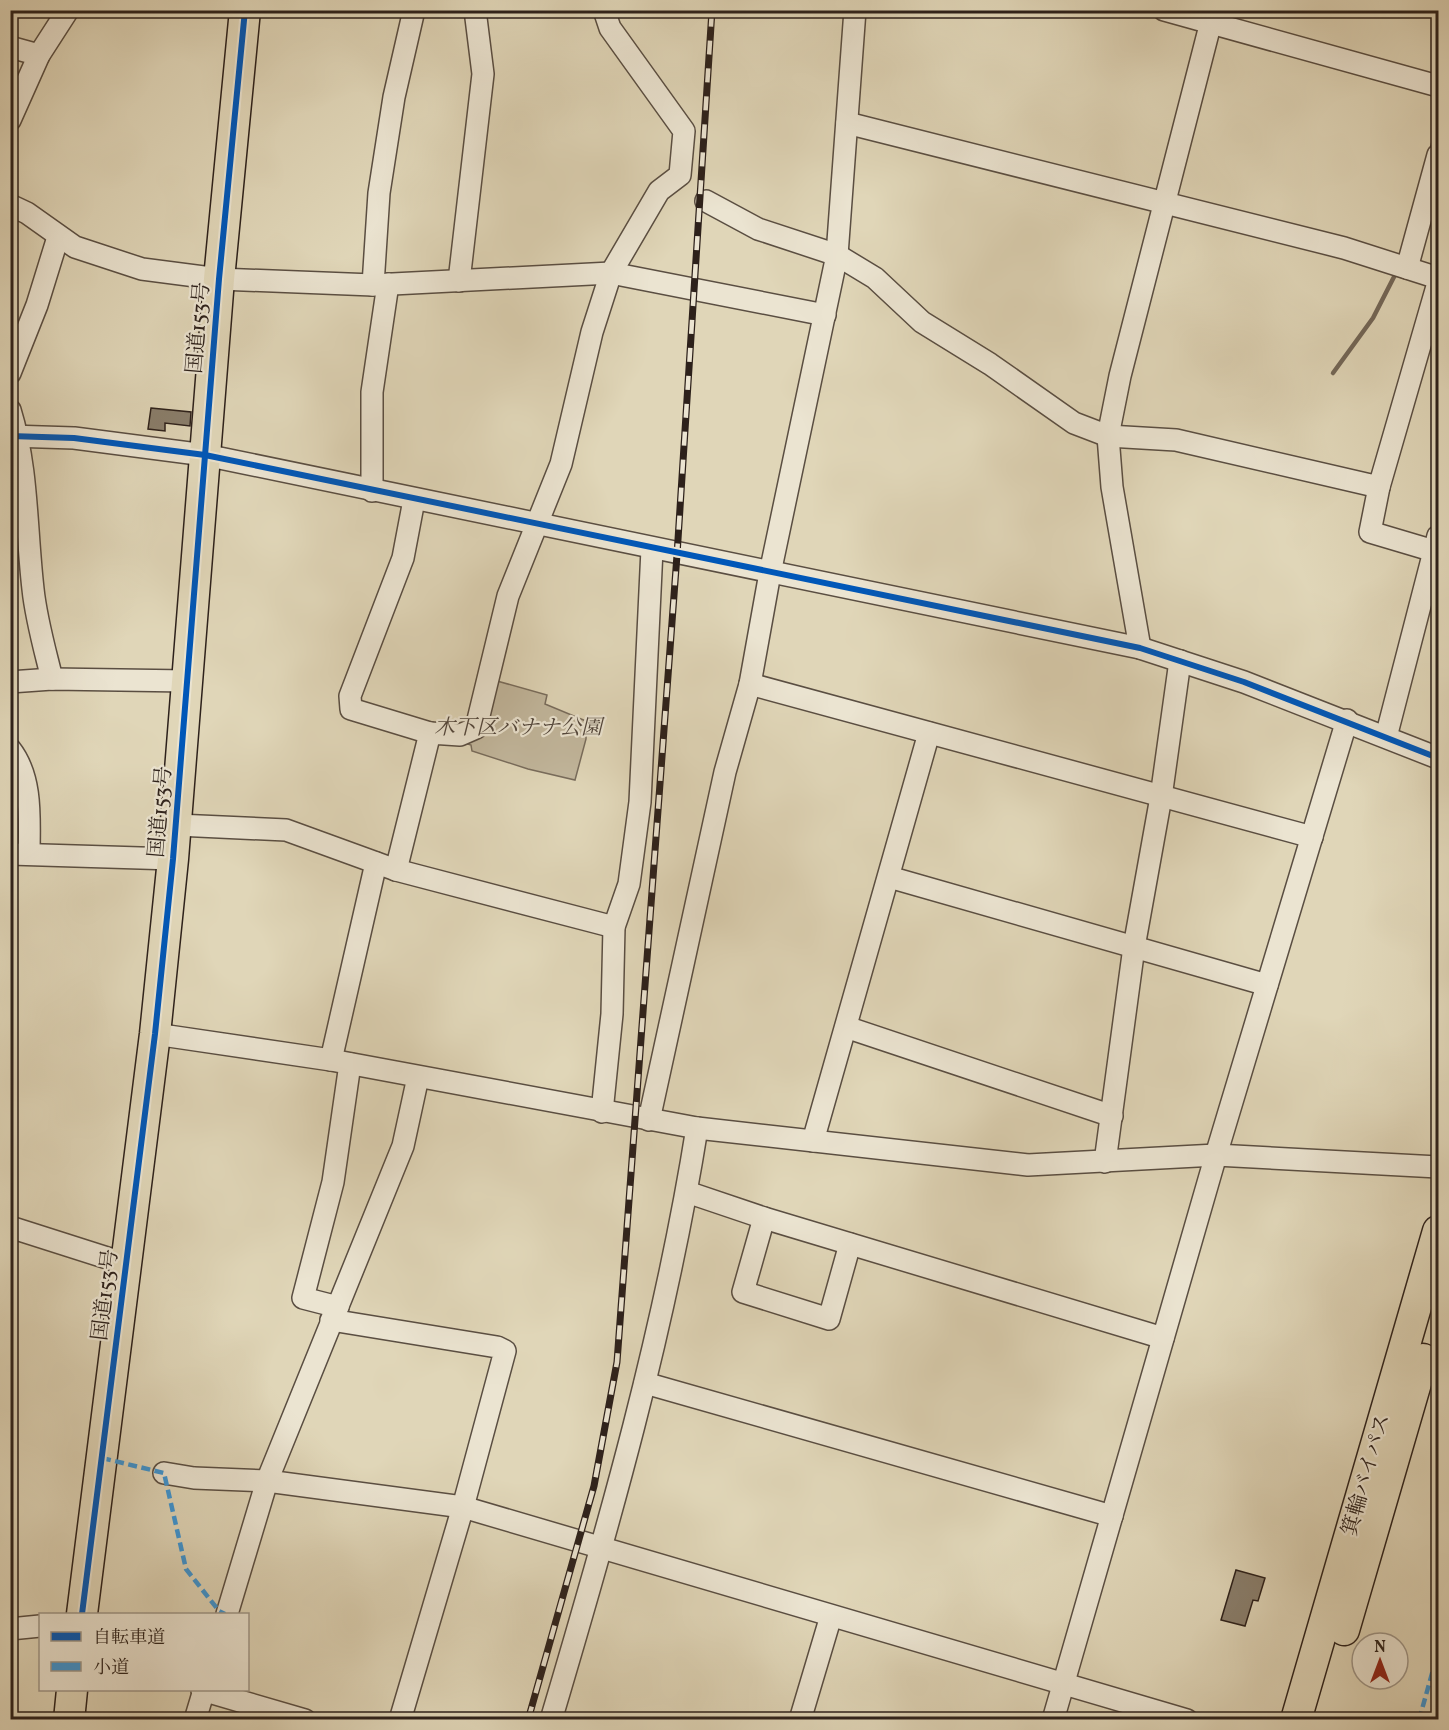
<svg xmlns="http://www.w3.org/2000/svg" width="1449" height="1730" font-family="Vollkorn,'Noto Serif JP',serif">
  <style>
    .green { fill: #c2b79d; stroke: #786c5c; stroke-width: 1.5 }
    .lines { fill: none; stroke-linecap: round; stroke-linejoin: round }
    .stream { stroke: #746859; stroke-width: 4.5 }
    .building { fill: #8a7f6d; stroke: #2d211b; stroke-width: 1.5 }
    .minor-casing { stroke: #5a4e42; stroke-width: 24 }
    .highway-casing { stroke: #2d211b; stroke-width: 33 }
    .minor { stroke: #ebe4d1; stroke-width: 21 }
    .highway { stroke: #e0d6b8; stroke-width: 30 }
    .rail-casing { stroke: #2d211b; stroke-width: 7 }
    .rail { stroke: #ebe4d1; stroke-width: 4.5; stroke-dasharray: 14; stroke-linecap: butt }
    .quiet { stroke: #3c95d4; stroke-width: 4.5; stroke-dasharray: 9 4.5; stroke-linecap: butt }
    .cycleway-casing { stroke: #ebe4d1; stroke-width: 10 }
    .cycleway { stroke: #0057b8; stroke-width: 6 }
    .labels { text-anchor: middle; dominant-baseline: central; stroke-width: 4.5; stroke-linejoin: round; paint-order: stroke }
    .street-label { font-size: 21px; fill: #2d211b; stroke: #ebe4d1 }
    .park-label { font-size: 21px; font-style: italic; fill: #52463c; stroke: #ebe4d1 }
  </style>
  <rect width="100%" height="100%" fill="#e0d6b8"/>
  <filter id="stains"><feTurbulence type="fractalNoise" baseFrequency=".00333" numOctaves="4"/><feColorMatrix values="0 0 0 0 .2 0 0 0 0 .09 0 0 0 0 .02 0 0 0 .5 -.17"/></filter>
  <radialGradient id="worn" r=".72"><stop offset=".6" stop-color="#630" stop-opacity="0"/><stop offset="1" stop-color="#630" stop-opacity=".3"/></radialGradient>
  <polygon class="green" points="497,681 547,695 545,704 586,721 586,739 575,780 528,769 472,751 471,745 446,737 455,736"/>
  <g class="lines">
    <g class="stream">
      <polyline points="1431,151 1438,124"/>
      <polyline points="1333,373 1373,318 1397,271"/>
    </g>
  </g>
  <g class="building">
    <polygon points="151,408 191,412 190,426 165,423 165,431 148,429"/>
    <polygon points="1236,1570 1265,1578 1258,1601 1253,1600 1245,1626 1221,1620"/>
  </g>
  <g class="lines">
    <g class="minor-casing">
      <g id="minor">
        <polyline points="1164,10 1438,86"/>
        <polyline points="10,47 39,55"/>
        <polyline points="10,120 39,55 68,10"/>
        <polyline points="847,123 1344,248 1438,278"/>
        <polyline points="706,201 758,229 837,255 875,278 922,322 990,364 1074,423 1108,436 1176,440 1379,487 1438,283"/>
        <polyline points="10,205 27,213 75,247 142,269 219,279 373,285 611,273 825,315"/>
        <polyline points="1407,268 1438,155"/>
        <polyline points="459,281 483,74 475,10"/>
        <polyline points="373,285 379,193 394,97 414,10"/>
        <polyline points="10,373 37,305 58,237"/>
        <path d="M 10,410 C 28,468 26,528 33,589 C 36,619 45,650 52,679"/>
        <polyline points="10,436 74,438 205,455 1140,648 1244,682 1438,758"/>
        <polyline points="1379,487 1370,532 1434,551"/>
        <polyline points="372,491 372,392 388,284"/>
        <polyline points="414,500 403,558 350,696 351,709 430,733"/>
        <polyline points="1140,648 1112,487 1108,436 1120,376 1214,10"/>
        <polyline points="10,682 52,679 188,681"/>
        <polyline points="750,684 1312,837"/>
        <polyline points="1386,737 1438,536"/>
        <path d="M 10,749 C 33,778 29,820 29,854"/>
        <polyline points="177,825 286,830 396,870 614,927"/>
        <polyline points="10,854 173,859"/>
        <polyline points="396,870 430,733 460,735 476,728 508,596 561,464 592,332 611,273 659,191 680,175 684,131 610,28 604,10"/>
        <polyline points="889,877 1267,985"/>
        <polyline points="846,1027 1112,1116"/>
        <polyline points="155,1034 331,1060 697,1128 1028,1165 1216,1155 1438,1167"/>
        <polyline points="331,1060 376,863"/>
        <polyline points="602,1112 612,1014 614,927 629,884 640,802 652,549"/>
        <polyline points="649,1120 725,772 750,684 770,573 837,255 855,10"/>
        <polyline points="813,1141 929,733"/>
        <polyline points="1105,1162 1134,947 1161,797 1180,661"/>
        <polyline points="687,1192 764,1218 1163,1338"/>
        <polyline points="764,1218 743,1292 829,1319 850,1244"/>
        <polyline points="10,1227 126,1264"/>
        <polyline points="338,1307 303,1298 333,1182 350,1064"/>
        <polyline points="331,1320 497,1347 505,1351 463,1507 400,1720"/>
        <polyline points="645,1383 1112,1516"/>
        <polyline points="164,1473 194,1478 267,1481 463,1507 1187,1720"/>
        <polyline points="227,1614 267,1481 403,1146 418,1077"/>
        <polyline points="10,1629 40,1626"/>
        <polyline points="202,1690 305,1720"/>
        <polyline points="195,1720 204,1690"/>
        <path d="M 551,1720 C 609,1525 665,1329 697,1128"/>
        <polyline points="800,1720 831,1616"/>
        <polyline points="1053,1720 1216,1155 1347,720"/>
      </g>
    </g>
    <g class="highway-casing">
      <g id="highway">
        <polyline points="82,1614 155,1034 173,859 219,279 245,10"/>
        <polyline points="1344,1630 1423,1359"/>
        <polyline points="69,1720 72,1690"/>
        <polyline points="1296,1720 1438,1231"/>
      </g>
    </g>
    <use href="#minor" class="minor"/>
    <use href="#highway" class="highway"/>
    <g class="rail-casing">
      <polyline id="rail" points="528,1720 594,1486 617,1362 677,555 712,10"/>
    </g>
    <use href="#rail" class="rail"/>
    <g class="quiet">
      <polyline points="102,1458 164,1473 186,1569 219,1611 225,1614"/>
      <polyline points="1419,1720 1438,1652"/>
    </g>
    <g class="cycleway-casing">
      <g id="cycleway">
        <polyline points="10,436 74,438 205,455 1140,648 1244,682 1438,758"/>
        <polyline points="82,1614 155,1034 173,859 219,279 245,10"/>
      </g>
    </g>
    <use href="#cycleway" class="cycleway"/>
  </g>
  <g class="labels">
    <g class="street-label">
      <text transform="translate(199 328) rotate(-85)">国道153号</text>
      <text transform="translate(161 812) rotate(-85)">国道153号</text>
      <text transform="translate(106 1295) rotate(-83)">国道153号</text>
      <text transform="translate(1367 1475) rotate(-74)">箕輪バイパス</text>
    </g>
    <g class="park-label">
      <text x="518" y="728">木下区バナナ公園</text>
    </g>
  </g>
  <rect width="1449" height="1730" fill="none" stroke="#e0d6b8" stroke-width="36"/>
  <rect x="12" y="12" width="1425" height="1706" fill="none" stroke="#2d211b" stroke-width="3"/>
  <rect x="18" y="18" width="1413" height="1694" fill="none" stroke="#2d211b" stroke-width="1.5"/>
  <rect x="39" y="1613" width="210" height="78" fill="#ebe4d1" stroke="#9f9688" stroke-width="1.5"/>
  <rect x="51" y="1632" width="30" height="9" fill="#0057b8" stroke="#9f9688" stroke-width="1.5"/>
  <text x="93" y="1643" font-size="18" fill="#2d211b">自転車道</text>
  <rect x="51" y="1662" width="30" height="9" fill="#3c95d4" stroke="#9f9688" stroke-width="1.5"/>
  <text x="93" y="1673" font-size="18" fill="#2d211b">小道</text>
  <g transform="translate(1380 1661)"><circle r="28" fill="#ebe4d1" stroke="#9f9688" stroke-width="1.5"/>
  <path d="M0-4.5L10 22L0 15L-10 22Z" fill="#8f2418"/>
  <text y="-9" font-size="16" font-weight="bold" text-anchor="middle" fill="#2d211b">N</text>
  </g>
  <rect width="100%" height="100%" filter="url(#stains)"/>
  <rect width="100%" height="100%" fill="url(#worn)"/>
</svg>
